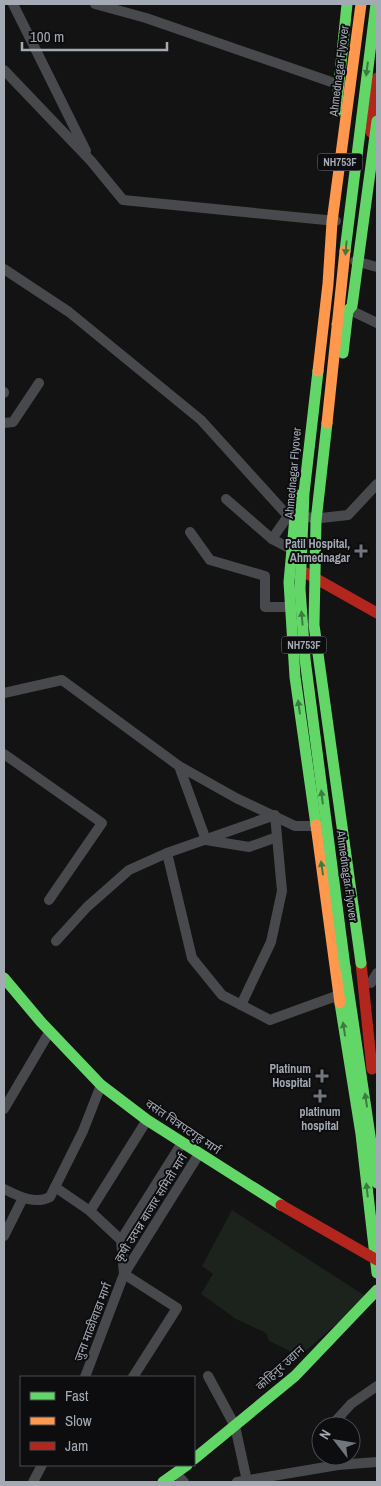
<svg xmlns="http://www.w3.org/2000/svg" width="381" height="1486" font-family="'Archivo Narrow','Noto Sans Devanagari',sans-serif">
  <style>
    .green { fill: #1c221c }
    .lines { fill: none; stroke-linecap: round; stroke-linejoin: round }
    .street { stroke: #47494c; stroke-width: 10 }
    .fast { stroke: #63d668; stroke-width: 11 }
    .slow { stroke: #ff974d; stroke-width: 11 }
    .jam { stroke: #b3261e; stroke-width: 11 }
    .fast-bridge { stroke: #63d668; stroke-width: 11 }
    .slow-bridge { stroke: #ff974d; stroke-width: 11 }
    .oneway { fill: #3c7c40 }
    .poi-dot { fill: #71757c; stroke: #0d0d0f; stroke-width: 2 }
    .labels { text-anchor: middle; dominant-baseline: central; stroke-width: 4; stroke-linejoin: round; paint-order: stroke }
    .shield { fill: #0d0d0f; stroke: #777b82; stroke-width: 1 }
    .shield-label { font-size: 11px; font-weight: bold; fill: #a4aab4 }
    .street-label { font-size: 12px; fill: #a4aab4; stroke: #0d0d0f }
    .poi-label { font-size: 12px; font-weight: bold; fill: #a4aab4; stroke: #0d0d0f; text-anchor: end }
  </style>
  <rect width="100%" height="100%" fill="#131313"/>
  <polygon class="green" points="232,1210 367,1297 300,1356 269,1341 266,1333 236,1319 201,1294 213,1274 202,1266"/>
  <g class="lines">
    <g class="street">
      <polyline points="13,4 86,151"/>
      <polyline points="95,4 146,18 343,86"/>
      <polyline points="4,70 91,161 123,200 336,221"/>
      <polyline points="355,261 377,267"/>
      <polyline points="4,269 69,312 201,420 288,516 321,518 348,515 377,484"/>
      <polyline points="348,309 377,323"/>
      <polyline points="4,392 4,393"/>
      <polyline points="4,423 13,422 39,383"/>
      <polyline points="226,499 272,539 288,516"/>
      <polyline points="190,532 210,560 265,576 265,607 291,607"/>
      <polyline points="272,539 297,552"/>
      <polyline points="4,693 62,680 179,766 236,798 295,826 316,826"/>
      <polyline points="4,754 102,823 49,900"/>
      <polyline points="179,766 206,840 249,847 277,837"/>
      <polyline points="167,853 192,958 222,995 270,1020 339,995"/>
      <polyline points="56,941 87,907 129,870 167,853 275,815 282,891 271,942 241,1005"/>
      <polyline points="371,983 377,973"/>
      <polyline points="4,1109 50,1031"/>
      <polyline points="55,1187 90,1211 121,1240 124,1274 85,1377"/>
      <path d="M 4,1189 C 18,1196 35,1205 50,1197 L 83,1131 L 101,1085"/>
      <polyline points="90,1211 147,1120"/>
      <polyline points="4,1236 23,1198"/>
      <polyline points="121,1240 182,1143"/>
      <polyline points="208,1376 235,1426 247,1481"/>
      <polyline points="133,1377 177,1308 124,1274 199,1154"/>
      <polyline points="331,1426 351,1404 377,1386"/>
      <polyline points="176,1474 184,1482"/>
      <polyline points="33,1482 42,1465"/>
      <polyline points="237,1482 338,1465 377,1462"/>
    </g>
    <g class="fast">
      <polyline points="343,353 348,310"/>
      <polyline points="297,495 289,582 295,677 316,825"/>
      <polyline points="345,967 377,1183"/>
      <polyline points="4,978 41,1022 101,1085 147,1120 281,1205"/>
      <polyline points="340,1003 361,1134 377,1273"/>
      <polyline points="194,1459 295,1376 377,1290"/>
      <polyline points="163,1482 187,1465"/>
    </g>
    <polyline class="slow" points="316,825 340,1003"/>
    <g class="jam">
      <polyline points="371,132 377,78"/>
      <polyline points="306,573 377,613"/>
      <polyline points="361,963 372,1069"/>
      <polyline points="281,1205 377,1260"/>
    </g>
    <g class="fast-bridge">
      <polyline points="336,112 347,4"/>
      <polyline points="345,251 376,4"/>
      <polyline points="337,324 352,306 377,121"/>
      <polyline points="318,371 304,493 300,589 305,659 345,967"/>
      <polyline points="327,423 316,521 314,625 361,963"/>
    </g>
    <g class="slow-bridge">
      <polyline points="318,371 328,284 332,222 361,4"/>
      <polyline points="327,423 345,251"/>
    </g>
  </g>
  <defs><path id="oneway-solid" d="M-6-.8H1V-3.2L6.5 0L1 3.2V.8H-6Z" transform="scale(1.25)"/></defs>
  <g class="oneway">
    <use href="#oneway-solid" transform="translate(367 69) rotate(97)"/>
    <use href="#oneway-solid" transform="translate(346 248) rotate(95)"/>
    <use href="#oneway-solid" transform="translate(302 618) rotate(-95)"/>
    <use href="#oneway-solid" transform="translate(299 707) rotate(-98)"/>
    <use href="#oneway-solid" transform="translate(322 797) rotate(-97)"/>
    <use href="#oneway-solid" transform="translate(322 868) rotate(-98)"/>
    <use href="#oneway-solid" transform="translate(344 1029) rotate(-99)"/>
    <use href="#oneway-solid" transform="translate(366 1100) rotate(-98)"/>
    <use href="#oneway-solid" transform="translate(367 1190) rotate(-96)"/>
  </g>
  <g class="poi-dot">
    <path d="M358.5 543.5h5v5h5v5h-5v5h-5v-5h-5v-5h5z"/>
    <path d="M319.5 1068.5h5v5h5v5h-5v5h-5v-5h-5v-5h5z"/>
    <path d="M317.5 1088.5h5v5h5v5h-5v5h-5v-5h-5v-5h5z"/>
  </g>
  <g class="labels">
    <g class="shield">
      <rect x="317.5" y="153.5" width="45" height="17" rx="4"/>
      <rect x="281.5" y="636.5" width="45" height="17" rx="4"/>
    </g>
    <g class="shield-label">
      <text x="340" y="162">NH753F</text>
      <text x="304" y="645">NH753F</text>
    </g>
    <g class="street-label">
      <text transform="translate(339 71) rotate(-83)">Ahmednagar Flyover</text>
      <text transform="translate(293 473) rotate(-85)">Ahmednagar Flyover</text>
      <text transform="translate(347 876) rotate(82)">Ahmednagar Flyover</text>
      <text transform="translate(183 1127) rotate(34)">वसंत चित्रपटगृह मार्ग</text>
      <text transform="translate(151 1208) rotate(-58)">कृषी उत्पन्न बाजार समिती मार्ग</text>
      <text transform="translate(93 1322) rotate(-69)">जुना माळीवाडा मार्ग</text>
      <text transform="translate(280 1368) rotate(-42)">कोहिनुर उद्यान</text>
    </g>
    <g class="poi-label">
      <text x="350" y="544">Patil Hospital,<tspan x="350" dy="14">Ahmednagar</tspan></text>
      <text x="311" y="1069">Platinum<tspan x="311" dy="14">Hospital</tspan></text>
      <text x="320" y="1112" text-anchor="middle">platinum<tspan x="320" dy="14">hospital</tspan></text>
    </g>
  </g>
  <rect width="381" height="1486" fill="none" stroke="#a4aab4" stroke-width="10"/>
  <rect x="20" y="1376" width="175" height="90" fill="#0d0d0f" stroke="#494c51"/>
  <rect x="30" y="1392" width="25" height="8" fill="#63d668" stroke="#494c51"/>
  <text x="65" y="1401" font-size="15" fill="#a4aab4">Fast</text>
  <rect x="30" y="1417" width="25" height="8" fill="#ff974d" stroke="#494c51"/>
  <text x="65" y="1426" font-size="15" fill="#a4aab4">Slow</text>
  <rect x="30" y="1442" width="25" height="8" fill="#b3261e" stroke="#494c51"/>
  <text x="65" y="1451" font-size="15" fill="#a4aab4">Jam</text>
  <g transform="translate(336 1441) rotate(301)"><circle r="24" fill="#0d0d0f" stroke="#494c51"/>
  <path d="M0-4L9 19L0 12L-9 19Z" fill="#71757c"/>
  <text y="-8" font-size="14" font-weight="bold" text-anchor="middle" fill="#a4aab4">N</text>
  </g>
  <path d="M22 42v8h145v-8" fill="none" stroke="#a4aab4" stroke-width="2.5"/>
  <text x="30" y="42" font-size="15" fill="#a4aab4" stroke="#0d0d0f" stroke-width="4" paint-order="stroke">100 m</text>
</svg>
